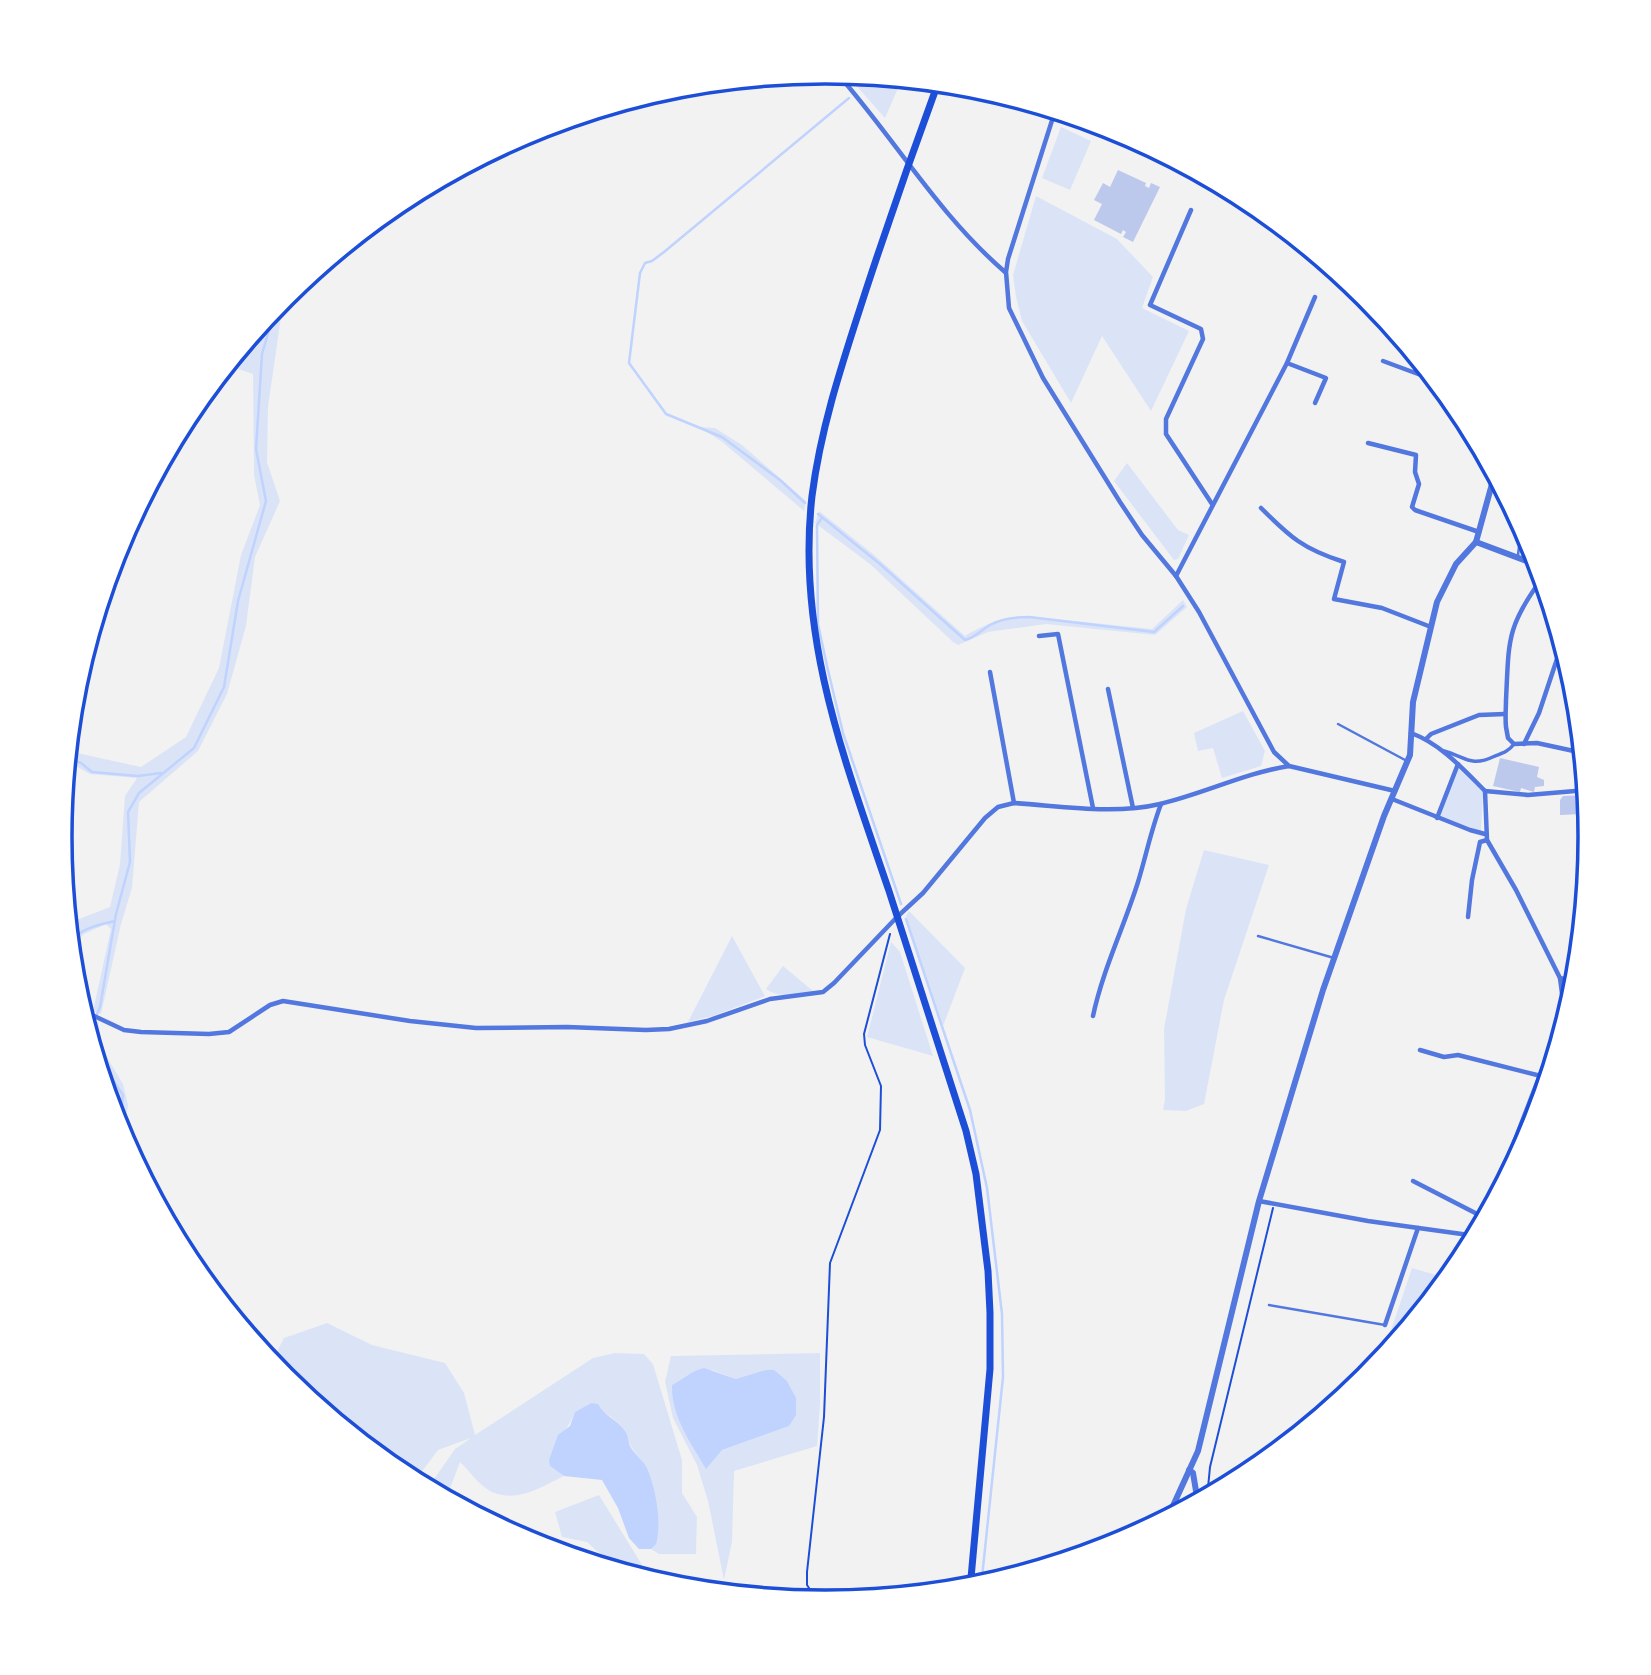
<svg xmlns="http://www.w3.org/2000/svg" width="1651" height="1675" font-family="'PT Sans',sans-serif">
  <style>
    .green { fill: #dbe4f7; fill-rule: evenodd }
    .water { fill: #bfd3fe }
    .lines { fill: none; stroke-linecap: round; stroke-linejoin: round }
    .stream { stroke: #bfd3fe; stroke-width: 2.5 }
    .building { fill: #bdc9ec }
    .path { stroke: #1d4ed8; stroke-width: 2 }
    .service { stroke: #5277de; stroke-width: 2.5 }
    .pedestrian { stroke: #5277de; stroke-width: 3.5 }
    .minor { stroke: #5277de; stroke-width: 4.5 }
    .tertiary { stroke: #5277de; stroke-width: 6 }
    .secondary { stroke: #1d4ed8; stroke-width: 7 }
    .rim { fill: none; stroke: #1d4ed8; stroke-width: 3.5 }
  </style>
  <rect width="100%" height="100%" fill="#f2f2f2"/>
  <g class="green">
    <polygon points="846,74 902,79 885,118"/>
    <polygon points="1061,127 1091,141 1070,190 1042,178"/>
    <polygon points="1036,196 1117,239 1153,277 1142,308 1189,331 1151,411 1102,336 1071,403 1022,321 1016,297 1013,275"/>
    <polygon points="284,296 268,407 267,462 280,501 255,557 246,626 227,694 198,751 139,802 132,888 121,924 101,1014 93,1011 111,929 106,924 84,934 70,947 68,929 74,921 110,907 120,864 125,796 137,778 90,774 67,761 68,751 141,767 186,737 219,668 241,555 260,505 254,475 253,374 227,365"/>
    <polygon points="699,427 715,428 742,445 806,501 804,511 721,441"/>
    <polygon points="1127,463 1178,530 1189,535 1178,559 1174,560 1114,481"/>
    <path d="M 819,511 L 873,554 L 965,636 C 985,624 1003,617 1026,616 L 1152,629 L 1183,600 L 1187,607 L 1155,635 L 1046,624 L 988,632 L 958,645 L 953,642 L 870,564 L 815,523 Z"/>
    <polygon points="1243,711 1265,751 1261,766 1222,778 1213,748 1198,751 1194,733"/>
    <polygon points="1457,767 1483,792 1481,831 1439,817"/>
    <polygon points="1204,850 1269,865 1224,1000 1204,1104 1186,1111 1163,1110 1165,1099 1164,1029 1186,909"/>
    <polygon points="909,911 965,968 943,1026 906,916"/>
    <polygon points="732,936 765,996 713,1016 688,1022"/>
    <polygon points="891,942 900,952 933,1056 867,1037"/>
    <path d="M 783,966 L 813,991 C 797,994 780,999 766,989 Z"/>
    <path d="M 89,1016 L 98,1022 L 102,1049 L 123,1084 L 128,1105 L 123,1139 L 116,1124 L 119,1109 C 104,1079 88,1051 89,1016 Z"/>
    <polygon points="1412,1268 1450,1279 1389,1352 1384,1351"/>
    <path d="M 327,1323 L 372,1345 L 445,1363 L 464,1393 L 475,1435 L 593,1358 L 615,1353 L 644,1354 L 653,1364 L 682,1460 L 682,1493 L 697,1517 L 696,1554 L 659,1554 L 651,1549 C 664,1536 654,1486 647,1469 C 643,1460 635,1454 631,1446 C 628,1441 629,1436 625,1431 C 617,1419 603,1412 591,1403 L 575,1412 C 568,1432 549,1445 550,1466 L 564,1476 C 541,1487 518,1503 492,1492 C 480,1487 469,1470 460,1462 L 446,1499 L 427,1489 L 455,1449 L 471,1438 L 438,1450 L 414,1482 L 400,1474 L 284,1379 L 271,1363 L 284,1338 Z"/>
    <path d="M 820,1353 L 820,1405 L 817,1446 L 734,1471 L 732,1542 L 724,1580 L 708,1501 L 697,1465 L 673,1418 L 665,1382 L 671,1356 ZM 712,1370 L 736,1379 L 750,1376 L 787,1381 C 796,1398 799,1409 789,1426 L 722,1450 L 672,1385 Z"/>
    <polygon points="599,1495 642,1565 643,1579 620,1572 587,1542 562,1537 555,1512"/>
  </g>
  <g class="water">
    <path d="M 704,1368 L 736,1379 L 766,1370 L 774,1370 L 787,1381 L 796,1398 L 796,1415 L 789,1426 L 722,1450 L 706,1469 C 691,1443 671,1416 672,1385 C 684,1379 691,1371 704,1368 Z"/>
    <path d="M 591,1403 L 598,1404 C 604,1416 618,1420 625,1431 C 629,1436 628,1441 630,1446 C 634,1454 643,1460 647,1468 C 656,1489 662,1523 656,1544 L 651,1549 L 639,1549 L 629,1538 L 618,1508 L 602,1480 L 564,1476 L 550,1466 L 549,1460 L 558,1435 L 570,1426 L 575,1412 Z"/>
  </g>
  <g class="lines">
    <g class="stream">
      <polyline points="805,503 780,480 722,437 666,414 629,363 640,273 645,263 652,261 664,252 849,98"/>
      <path d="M 818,514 L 880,564 L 965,640 C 976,637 980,631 990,625 C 1002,618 1016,617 1029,617 L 1154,632 L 1183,606"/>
      <polyline points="821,519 817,525 818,624 827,666 843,733 901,904"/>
      <polyline points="67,758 81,763 92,772 138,776 161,773"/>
      <polyline points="906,919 970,1110 987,1188 1002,1314 1003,1377 981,1587"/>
      <path d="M 70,943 C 80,928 98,925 115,921"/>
      <polyline points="119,1133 123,1095 97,1057 92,1026 100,1007 116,914 130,862 128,812 139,793 194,748 224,687 238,601 266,501 256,449 262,354 276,306"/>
    </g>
  </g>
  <g class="building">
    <polygon points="1118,170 1146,183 1145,186 1149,188 1151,183 1160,187 1133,242 1123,237 1126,232 1123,230 1121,234 1094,220 1102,204 1094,200 1103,183 1110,187"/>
    <polygon points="1500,758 1539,767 1537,777 1544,780 1544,786 1535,787 1534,792 1521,788 1520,792 1493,786"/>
    <polygon points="1587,795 1591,832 1583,833 1582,814 1560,815 1560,800 1563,796"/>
  </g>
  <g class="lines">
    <g class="path">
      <polyline points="1207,1498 1210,1467 1273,1208"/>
      <polyline points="846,1593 811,1591 807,1585 807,1572 824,1417 830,1263 880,1130 881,1086 865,1045 864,1034 890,934"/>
    </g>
    <g class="service">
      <polyline points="1518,555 1522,523"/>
      <polyline points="1338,724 1405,760"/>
      <polyline points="1258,936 1334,958"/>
      <polyline points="1269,1305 1385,1325"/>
    </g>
    <path class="pedestrian" d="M 1444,751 C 1466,757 1470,768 1495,756 C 1503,753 1509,751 1514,744"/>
    <g class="minor">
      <path d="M 836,72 C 895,139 937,213 1005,272"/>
      <polyline points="1055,111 1008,259 1006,272 1009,308 1043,378 1120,502 1142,535 1176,576 1199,612 1274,752 1289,766 1395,791"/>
      <polyline points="1191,210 1150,305 1201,329 1203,339 1166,419 1166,434 1212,504"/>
      <polyline points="1265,212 1275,220"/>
      <polyline points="1383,361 1437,381"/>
      <polyline points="1287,363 1326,378 1315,403"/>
      <polyline points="1368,443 1416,455 1415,472 1419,484 1412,507 1415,510 1479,532"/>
      <path d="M 1261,508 C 1290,537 1303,549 1344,562 L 1334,599 L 1382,608 L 1431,627"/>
      <polyline points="1176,576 1287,363 1315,297"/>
      <path d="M 1543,577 C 1506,627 1509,640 1506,700 C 1506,709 1505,717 1506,727 L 1508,738 L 1514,744 L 1537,743 L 1583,753"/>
      <polyline points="1039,636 1058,634 1093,808"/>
      <polyline points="1558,655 1568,658"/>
      <polyline points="990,672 1014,803"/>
      <polyline points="1108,689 1133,808"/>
      <path d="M 1411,733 C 1441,744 1463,769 1485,791 L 1487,840 L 1516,890 L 1560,978 L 1563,1001 L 1560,1023 L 1481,1228"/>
      <polyline points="1426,739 1431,734 1479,715 1505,714"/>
      <polyline points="1524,744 1539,713 1563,641"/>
      <polyline points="1485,791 1528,795 1587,790"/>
      <polyline points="1392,799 1470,830 1485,834"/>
      <polyline points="1437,818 1458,764"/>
      <polyline points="1468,917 1472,880 1480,842 1487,840"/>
      <polyline points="1560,978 1577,982"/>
      <path d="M 74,986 L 92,1015 L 124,1030 L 141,1032 L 209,1034 L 229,1032 L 270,1005 L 283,1001 L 410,1021 L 476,1028 L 567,1027 L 646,1030 L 669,1029 L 707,1021 L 770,999 L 823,992 L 834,983 L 897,917 L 923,893 L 985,818 L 998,807 L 1014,803 C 1062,806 1113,815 1160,804 C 1203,794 1245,773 1289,766"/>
      <path d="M 1093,1016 C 1103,969 1124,927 1138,882 C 1146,856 1151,830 1161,804"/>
      <polyline points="1420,1050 1444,1057 1458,1055 1541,1076"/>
      <polyline points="1523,1122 1534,1127"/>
      <polyline points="1413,1181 1485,1218"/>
      <polyline points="1259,1201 1368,1221 1469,1235"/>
      <polyline points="1473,1243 1469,1236 1470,1231 1475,1227 1481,1228"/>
      <polyline points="1385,1325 1418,1228"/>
    </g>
    <g class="tertiary">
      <polyline points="1476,542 1495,473"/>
      <polyline points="1476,542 1540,566"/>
      <polyline points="1189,1470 1193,1473 1198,1503"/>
      <polyline points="1167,1519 1198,1451 1259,1201 1323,990 1384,816 1410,755 1413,702 1437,602 1456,564 1476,542"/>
    </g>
    <path class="secondary" d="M 938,83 C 913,151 889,220 866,290 C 844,358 821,425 812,496 C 796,637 845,761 889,891 C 915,971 940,1051 966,1131 L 976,1174 L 988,1271 L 990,1313 L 990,1369 L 970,1589"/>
  </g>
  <path d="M0 0H1651V1675H0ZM72 837a753 753 0 1 1 1506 0a753 753 0 1 1-1506 0Z" fill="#fff" fill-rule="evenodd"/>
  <path class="rim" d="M72 837a753 753 0 1 1 1506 0a753 753 0 1 1-1506 0Z"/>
</svg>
